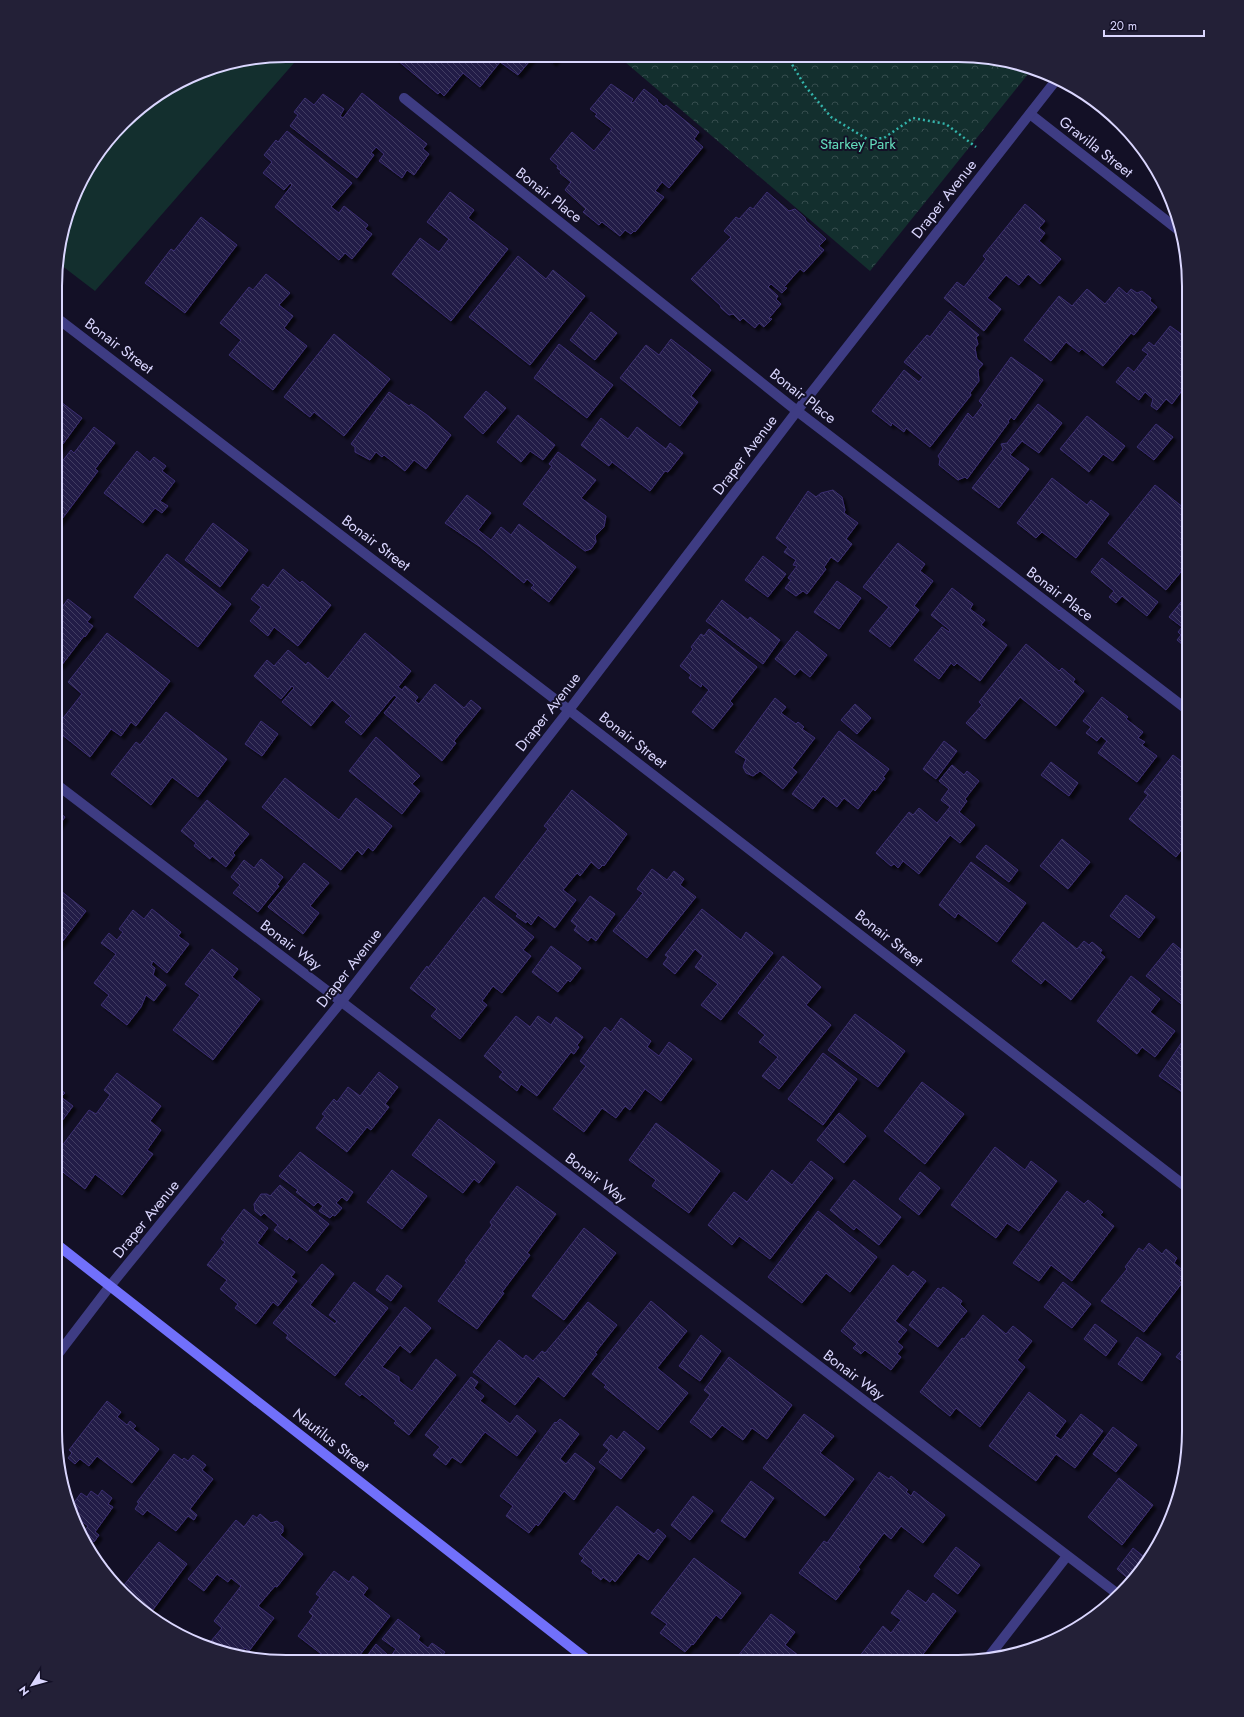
<svg xmlns="http://www.w3.org/2000/svg" width="1244" height="1717" font-family="Jost,sans-serif">
  <style>
    .green { fill: #132f2e }
    .forest { fill: url(#forest-crowns) }
    .building { fill: url(#building-back-hatch); stroke: #3b2f71; filter: url(#shadow) }
    .lines { fill: none; stroke-linecap: round; stroke-linejoin: round }
    .path { stroke: #33b4ab; stroke-width: 2.5; stroke-dasharray: 2 3; stroke-linecap: butt }
    .service { stroke: #3e3c83; stroke-width: 10 }
    .minor { stroke: #3e3c83; stroke-width: 10 }
    .secondary { stroke: #7170fb; stroke-width: 10 }
    .labels { text-anchor: middle; dominant-baseline: central; stroke-width: 4; stroke-linejoin: round; paint-order: stroke }
    .park-label { font-size: 15px; fill: #63dcbc; stroke: #131026 }
    .street-label { font-size: 15px; fill: #dad6fe; stroke: #131026 }
    .rim { fill: none; stroke: #dad6fe; stroke-width: 2 }
  </style>
  <defs>
    <pattern id="forest-crowns" width="20" height="18" patternUnits="userSpaceOnUse"><rect width="20" height="18" fill="#132f2e"/><path d="M2 6a3 3 0 1 1 6 0M12 15a3 3 0 1 1 6 0" fill="none" stroke="#354c4d"/></pattern>
    <pattern id="building-back-hatch" width="6" height="6" patternUnits="userSpaceOnUse"><rect width="6" height="6" fill="#241c46"/><path d="M-1 5l2 2M0 0l6 6M5-1l2 2" fill="none" stroke="#433c62"/></pattern>
    <filter id="shadow"><feDropShadow dx="3.5" dy="3.5" stdDeviation="1" flood-color="#0009"/></filter>
  </defs>
  <rect width="100%" height="100%" fill="#131026"/>
  <polygon class="green" points="286,55 301,55 95,291 57,262 57,256 86,171 134,112 212,67"/>
  <polygon class="forest" points="618,56 988,57 1032,69 870,271"/>
  <g class="building">
    <polygon points="391,55 534,56 518,75 500,62 480,87 463,73 444,96 440,92 438,94"/>
    <polygon points="545,56 559,56 553,63"/>
    <polygon points="611,84 633,99 631,102 633,103 644,89 658,100 657,101 664,107 666,105 699,132 694,139 703,147 669,188 662,182 655,191 664,197 635,232 634,231 631,234 625,230 620,236 602,222 599,225 583,212 586,209 565,190 571,182 560,173 561,171 557,168 558,166 550,159 572,132 594,151 612,129 595,116 597,114 590,109"/>
    <polygon points="362,93 427,144 423,149 429,154 414,175 407,170 402,178 379,161 384,154 376,147 371,153 374,155 357,178 290,126 298,115 294,112 305,98 314,105 323,94 344,109 340,116 343,118"/>
    <polygon points="287,131 352,183 331,207 339,213 344,206 368,225 365,229 372,234 352,259 345,253 339,260 275,207 292,185 290,183 284,190 263,173 272,162 264,155 276,140 278,142"/>
    <polygon points="450,192 474,210 468,218 508,249 451,321 392,274 420,238 439,252 449,239 427,222"/>
    <polygon points="767,192 789,211 795,209 805,218 806,221 826,239 819,246 824,250 804,272 800,269 784,287 787,288 782,293 771,284 768,287 778,296 776,299 781,304 769,318 772,319 764,327 759,323 755,328 743,318 740,321 733,314 729,315 721,308 720,305 691,279 731,237 724,231 736,217 739,219 750,207 753,209"/>
    <polygon points="1025,204 1045,221 1039,228 1045,233 1039,241 1061,259 1040,284 1028,274 1019,285 1006,275 987,298 1001,309 984,331 944,298 957,282 964,287 986,259 983,256"/>
    <polygon points="201,217 237,245 185,313 145,283 171,249 174,251"/>
    <polygon points="518,256 546,279 553,270 585,296 530,365 469,317"/>
    <polygon points="266,274 290,293 279,305 293,316 284,328 307,346 273,390 229,355 241,340 220,323 249,287 253,290"/>
    <polygon points="1119,287 1127,294 1131,289 1137,293 1142,291 1151,298 1150,301 1157,307 1134,335 1131,333 1103,366 1082,349 1079,352 1066,342 1051,361 1024,340 1059,296 1072,306 1087,289 1105,304"/>
    <polygon points="950,311 979,335 976,337 978,344 975,348 977,359 983,364 978,370 979,381 970,393 971,395 930,447 906,428 904,432 892,423 891,426 872,411 904,370 919,382 923,377 904,362 927,335 930,337"/>
    <polygon points="591,312 617,333 595,360 570,340"/>
    <polygon points="1170,326 1184,336 1189,335 1189,381 1172,404 1166,399 1157,410 1151,406 1153,399 1145,392 1139,400 1116,382 1128,367 1134,372 1148,354 1142,350 1149,342 1154,346"/>
    <polygon points="334,334 390,379 344,436 314,412 310,417 284,397"/>
    <polygon points="671,339 711,370 691,396 698,402 680,426 620,378 646,345 659,355"/>
    <polygon points="559,344 613,385 587,418 534,378"/>
    <polygon points="1011,357 1043,380 1014,420 1011,417 1008,421 1009,422 967,479 965,477 958,480 939,465 940,459 938,456 968,413 973,418 983,405 979,401"/>
    <polygon points="486,391 506,408 483,434 464,417"/>
    <polygon points="389,392 409,406 411,404 427,415 451,435 426,469 414,460 405,471 384,455 382,457 376,452 370,460 355,452 355,447 351,444"/>
    <polygon points="57,399 82,418 57,452"/>
    <polygon points="1038,404 1062,423 1039,453 1022,441 1010,455 1029,469 999,508 972,488 1003,449 1001,444 1007,443"/>
    <polygon points="518,415 555,445 543,460 530,451 521,462 497,442"/>
    <polygon points="1087,416 1125,446 1113,461 1103,454 1089,472 1060,449"/>
    <polygon points="601,418 628,439 637,427 666,449 670,443 683,453 668,472 665,471 650,491 612,462 609,466 581,445"/>
    <polygon points="1156,424 1173,437 1154,460 1137,447"/>
    <polygon points="94,427 115,443 95,469 98,471 59,523 57,521 57,468 71,450 74,453"/>
    <polygon points="137,451 150,462 154,457 166,466 162,471 175,481 160,501 168,506 162,513 155,508 143,523 104,493"/>
    <polygon points="558,452 596,480 581,498 606,516 604,527 595,536 596,542 591,549 585,551 523,504 552,466 549,464"/>
    <polygon points="1052,478 1087,505 1091,500 1109,514 1076,558 1042,532 1036,538 1017,523"/>
    <polygon points="1155,485 1189,512 1189,562 1166,590 1108,543"/>
    <polygon points="833,490 842,497 845,510 844,513 858,523 846,539 852,544 838,562 831,557 824,567 826,569 807,594 803,591 796,596 785,588 791,580 788,578 797,566 793,565 796,560 784,552 788,547 776,538 808,491 816,497 821,493"/>
    <polygon points="467,495 491,513 478,530 491,540 501,527 511,535 519,524 576,567 549,602 531,588 534,585 527,579 524,583 479,546 445,523"/>
    <polygon points="213,523 248,550 220,587 185,560"/>
    <polygon points="898,543 925,564 920,571 933,581 914,606 919,610 890,647 869,631 889,607 863,587"/>
    <polygon points="167,554 231,604 198,647 134,597"/>
    <polygon points="763,556 786,574 768,597 745,580"/>
    <polygon points="1102,558 1158,602 1147,616 1122,596 1116,603 1109,597 1114,591 1091,572"/>
    <polygon points="283,569 300,583 302,581 331,605 298,646 274,627 268,636 250,621 261,607 251,599 263,584 268,588"/>
    <polygon points="837,581 861,598 839,629 814,612"/>
    <polygon points="952,588 973,604 970,609 985,620 981,625 1007,645 980,681 957,663 954,666 951,663 939,679 914,660 942,627 949,632 950,630 931,615"/>
    <polygon points="1189,596 1189,650 1177,640 1181,635 1178,632 1182,627 1169,617 1185,597 1187,599"/>
    <polygon points="68,599 91,617 87,622 93,626 85,637 84,636 61,666 56,662 56,607 60,610"/>
    <polygon points="722,600 748,620 750,617 780,640 763,664 706,621"/>
    <polygon points="709,629 757,667 730,701 733,704 713,729 692,712 709,690 702,684 701,687 689,678 691,675 680,666 693,649 691,647 701,634 704,636"/>
    <polygon points="797,631 827,655 810,677 800,669 795,675 775,659"/>
    <polygon points="107,633 170,681 136,726 131,722 121,736 111,729 90,757 56,730 56,727 82,694 68,682"/>
    <polygon points="365,633 411,671 398,687 402,690 405,686 418,697 415,701 419,704 435,684 464,708 471,700 481,708 454,741 456,743 442,761 384,713 397,697 394,695 361,735 345,722 351,716 332,700 311,726 282,702 294,688 292,686 281,699 254,676 267,660 274,666 288,650 306,665 308,662 328,679"/>
    <polygon points="1026,644 1059,671 1062,668 1075,679 1073,682 1084,691 1056,726 1020,697 985,739 966,723 982,705 979,702"/>
    <polygon points="1102,697 1128,717 1126,719 1143,732 1138,738 1145,742 1142,745 1157,756 1137,782 1098,753 1107,741 1101,736 1097,741 1086,733 1091,727 1083,721"/>
    <polygon points="775,698 786,707 781,713 796,724 798,722 804,727 802,729 815,738 792,768 797,772 783,789 760,771 753,776 746,773 743,767 746,759 735,752"/>
    <polygon points="855,704 871,718 857,734 841,720"/>
    <polygon points="166,712 227,759 198,797 172,777 151,805 111,774 136,742 140,745"/>
    <polygon points="261,721 278,734 262,756 245,744"/>
    <polygon points="839,731 889,769 883,777 885,778 875,791 873,789 858,809 844,798 837,807 823,796 813,809 792,794"/>
    <polygon points="376,737 420,776 412,784 420,791 402,814 349,771"/>
    <polygon points="944,741 957,751 936,779 923,769"/>
    <polygon points="1173,755 1189,767 1189,781 1183,788 1189,792 1189,840 1176,857 1129,819 1148,795 1144,792"/>
    <polygon points="1051,762 1078,783 1069,796 1041,775"/>
    <polygon points="952,765 964,775 967,771 979,781 965,799 967,801 959,812 975,825 960,843 950,835 919,874 903,861 898,868 894,864 891,866 876,853 909,812 913,815 919,808 937,823 950,807 941,800 949,789 939,781"/>
    <polygon points="285,778 339,820 356,798 392,826 373,851 368,847 362,855 357,850 341,870 262,807"/>
    <polygon points="572,790 627,834 604,866 603,865 599,869 591,862 580,876 577,873 563,890 576,900 555,928 538,915 531,925 527,921 526,923 516,916 518,914 495,897 548,829 544,826"/>
    <polygon points="207,800 249,834 233,853 235,855 226,867 212,856 210,859 194,846 196,843 181,831"/>
    <polygon points="56,810 65,817 56,830"/>
    <polygon points="1062,839 1090,862 1068,889 1040,866"/>
    <polygon points="986,845 1018,870 1009,882 976,857"/>
    <polygon points="261,859 283,877 277,885 279,886 258,912 233,893 240,885 231,877 244,860 254,868"/>
    <polygon points="971,862 1026,903 997,942 958,913 955,918 939,905"/>
    <polygon points="304,863 329,883 310,906 319,913 303,934 268,907"/>
    <polygon points="652,869 667,880 674,871 684,879 680,885 696,897 647,958 613,931 643,893 637,889"/>
    <polygon points="56,887 86,911 56,950"/>
    <polygon points="1126,895 1155,917 1139,938 1110,916"/>
    <polygon points="590,896 615,914 596,941 591,937 588,941 574,930 577,926 571,921"/>
    <polygon points="484,897 534,937 523,950 531,956 502,993 493,986 482,1001 487,1005 460,1039 431,1016 437,1009 410,988 427,966 428,968"/>
    <polygon points="152,909 181,932 178,936 189,944 167,973 153,961 151,965 155,968 153,975 166,985 154,1001 146,995 141,1007 127,1025 101,1005 109,995 94,983 116,954 101,943 109,933 117,940 123,932 119,929 133,910 144,919"/>
    <polygon points="702,909 741,940 746,932 773,953 721,1020 701,1005 718,984 695,967 703,956 695,949 675,974 663,964 668,957 665,955"/>
    <polygon points="1043,922 1077,949 1084,941 1089,945 1092,942 1102,950 1100,953 1105,957 1071,1000 1045,979 1041,984 1012,961"/>
    <polygon points="1173,943 1189,956 1189,1010 1146,976"/>
    <polygon points="551,946 581,968 570,982 568,980 558,992 532,972"/>
    <polygon points="212,949 238,969 232,977 260,999 213,1060 173,1030 200,995 185,984"/>
    <polygon points="783,956 821,987 806,1005 831,1025 779,1089 762,1076 778,1057 759,1042 765,1035 738,1013"/>
    <polygon points="1131,976 1160,999 1150,1012 1175,1031 1155,1057 1142,1047 1137,1054 1097,1021"/>
    <polygon points="855,1014 905,1051 878,1087 828,1050"/>
    <polygon points="516,1016 530,1027 538,1016 551,1025 556,1017 583,1037 577,1045 579,1047 574,1054 571,1052 537,1096 521,1084 517,1091 499,1077 503,1072 484,1056"/>
    <polygon points="621,1018 651,1041 647,1047 659,1056 669,1042 692,1059 661,1101 645,1089 630,1110 625,1106 616,1118 602,1108 584,1132 553,1109 586,1066 580,1061 605,1027 611,1032"/>
    <polygon points="1184,1039 1189,1042 1189,1097 1159,1076"/>
    <polygon points="823,1053 857,1079 823,1125 788,1099"/>
    <polygon points="379,1072 398,1087 385,1104 389,1107 371,1130 367,1127 347,1152 316,1128 325,1116 322,1114 334,1099 337,1102 348,1087 360,1096"/>
    <polygon points="117,1073 161,1106 150,1121 161,1130 147,1150 153,1154 122,1195 95,1174 85,1189 55,1166 55,1155 89,1110 96,1114 110,1095 104,1090"/>
    <polygon points="922,1082 964,1114 925,1164 884,1131"/>
    <polygon points="56,1086 65,1093 61,1097 73,1106 56,1129"/>
    <polygon points="839,1113 866,1136 844,1163 817,1140"/>
    <polygon points="439,1119 495,1162 479,1183 474,1179 463,1193 412,1155"/>
    <polygon points="656,1123 720,1171 689,1213 652,1186 656,1180 629,1160"/>
    <polygon points="995,1147 1025,1170 1031,1161 1057,1181 1019,1231 1007,1223 996,1238 951,1205"/>
    <polygon points="300,1152 353,1192 347,1201 342,1197 336,1203 342,1208 335,1216 333,1215 330,1218 319,1211 323,1206 318,1202 314,1206 296,1192 298,1190 279,1176"/>
    <polygon points="811,1161 833,1178 770,1259 739,1236 732,1245 708,1225 734,1192 747,1202 772,1170 792,1185"/>
    <polygon points="392,1170 427,1196 402,1229 367,1202"/>
    <polygon points="920,1172 940,1188 919,1215 899,1199"/>
    <polygon points="854,1180 901,1217 879,1245 856,1227 854,1230 830,1210"/>
    <polygon points="280,1185 329,1224 307,1251 289,1237 287,1240 274,1230 278,1225 264,1213 261,1216 255,1211 254,1204 261,1194 267,1194 270,1196"/>
    <polygon points="517,1186 556,1214 527,1253 530,1255 502,1292 504,1293 477,1329 438,1301 467,1262 465,1261 492,1225 490,1222"/>
    <polygon points="1067,1191 1084,1204 1088,1200 1103,1212 1100,1215 1114,1226 1072,1281 1051,1265 1039,1281 1013,1263"/>
    <polygon points="244,1209 268,1228 257,1243 295,1272 291,1277 297,1281 278,1306 273,1302 256,1324 235,1308 238,1304 220,1289 227,1280 207,1265 225,1242 221,1239"/>
    <polygon points="818,1211 877,1257 850,1292 826,1273 802,1303 768,1277"/>
    <polygon points="584,1228 616,1253 564,1320 532,1296"/>
    <polygon points="1149,1243 1162,1254 1166,1249 1177,1258 1174,1263 1185,1272 1179,1281 1182,1283 1144,1332 1101,1301 1127,1269 1125,1267 1139,1248 1143,1251"/>
    <polygon points="322,1264 334,1274 310,1305 335,1324 337,1321 329,1315 354,1282 388,1308 335,1376 286,1338 288,1335 273,1323"/>
    <polygon points="893,1265 908,1277 913,1271 926,1281 895,1321 907,1330 897,1342 903,1347 897,1354 901,1357 891,1370 865,1350 861,1354 853,1348 857,1344 841,1331"/>
    <polygon points="387,1275 402,1286 391,1301 376,1290"/>
    <polygon points="1063,1282 1091,1304 1072,1328 1044,1307"/>
    <polygon points="943,1287 962,1301 960,1304 967,1311 938,1347 909,1325 938,1288 941,1290"/>
    <polygon points="651,1301 687,1331 657,1368 688,1393 658,1430 604,1387 606,1385 592,1374"/>
    <polygon points="588,1302 617,1325 595,1353 597,1354 564,1397 538,1376 515,1405 473,1372 499,1340 523,1359 526,1355 533,1361 542,1351 545,1353"/>
    <polygon points="405,1307 431,1328 410,1353 400,1345 382,1367 399,1377 399,1381 412,1391 436,1359 456,1375 409,1435 394,1423 396,1421 362,1394 360,1396 345,1384"/>
    <polygon points="983,1315 1006,1334 1013,1326 1032,1341 1017,1360 1025,1367 980,1427 956,1408 950,1416 920,1392 962,1338 964,1339"/>
    <polygon points="1095,1324 1117,1341 1106,1356 1084,1339"/>
    <polygon points="701,1335 721,1351 700,1381 679,1366"/>
    <polygon points="1137,1337 1161,1354 1142,1381 1118,1364"/>
    <polygon points="1189,1341 1189,1366 1176,1357"/>
    <polygon points="729,1357 792,1405 767,1439 752,1428 743,1440 722,1425 711,1438 690,1422 710,1395 704,1390"/>
    <polygon points="471,1377 478,1382 474,1388 484,1396 480,1401 510,1424 517,1415 536,1431 517,1456 485,1432 461,1463 452,1457 446,1465 433,1455 440,1447 425,1435"/>
    <polygon points="1029,1392 1066,1421 1055,1436 1061,1440 1081,1414 1103,1431 1075,1468 1056,1454 1036,1481 989,1446"/>
    <polygon points="107,1401 121,1412 117,1417 127,1425 130,1421 136,1426 133,1429 159,1449 132,1483 97,1456 89,1466 80,1459 75,1464 68,1458 72,1453 69,1450"/>
    <polygon points="804,1414 834,1436 820,1453 854,1479 825,1516 763,1468"/>
    <polygon points="560,1419 579,1434 560,1459 566,1464 575,1453 595,1468 574,1500 564,1491 538,1526 536,1524 529,1533 506,1516 513,1506 500,1496 555,1422 556,1423"/>
    <polygon points="1113,1427 1137,1445 1116,1472 1093,1454"/>
    <polygon points="624,1431 645,1448 621,1479 599,1462 609,1450 603,1445 611,1435 617,1440"/>
    <polygon points="174,1454 182,1460 184,1458 188,1461 193,1455 206,1465 202,1470 213,1479 190,1509 197,1515 194,1520 188,1516 176,1531 147,1510 143,1515 135,1509 139,1503 137,1502"/>
    <polygon points="879,1472 889,1479 891,1476 908,1490 906,1492 911,1496 914,1491 945,1515 923,1543 901,1526 891,1539 884,1533 858,1567 860,1569 836,1600 799,1573 824,1541 827,1543"/>
    <polygon points="1119,1478 1153,1505 1122,1545 1088,1517"/>
    <polygon points="751,1481 774,1498 745,1538 721,1521"/>
    <polygon points="102,1490 112,1498 108,1504 113,1507 95,1532 99,1535 94,1542 82,1534 88,1526 73,1515 78,1508 73,1504 81,1493 87,1497 91,1491 98,1496"/>
    <polygon points="693,1496 713,1511 690,1540 671,1525"/>
    <polygon points="617,1506 654,1534 658,1529 666,1536 648,1560 638,1553 615,1582 612,1579 610,1582 603,1577 601,1580 592,1573 593,1570 581,1561 584,1558 579,1554"/>
    <polygon points="260,1514 271,1523 277,1521 283,1526 283,1532 280,1535 303,1554 277,1587 275,1586 258,1606 274,1618 249,1651 245,1648 239,1656 227,1653 211,1641 222,1628 214,1621 241,1586 231,1578 228,1582 217,1574 204,1591 188,1579 236,1520 244,1527 253,1515 257,1518"/>
    <polygon points="159,1542 187,1564 149,1615 120,1590"/>
    <polygon points="1153,1543 1157,1546 1150,1560 1131,1581 1117,1569 1133,1548 1143,1556"/>
    <polygon points="956,1547 980,1565 958,1594 934,1576"/>
    <polygon points="694,1558 741,1593 721,1619 716,1615 693,1645 692,1644 685,1652 660,1633 667,1624 651,1613"/>
    <polygon points="334,1571 349,1582 353,1576 368,1588 363,1595 390,1616 356,1660 329,1660 298,1636 313,1616 309,1612 320,1597 316,1594"/>
    <polygon points="908,1590 926,1603 933,1593 956,1611 917,1662 862,1662 863,1660 859,1657 883,1626 891,1633 901,1620 891,1613"/>
    <polygon points="771,1614 795,1632 785,1645 807,1662 734,1661"/>
    <polygon points="398,1619 420,1636 418,1640 428,1648 432,1643 445,1652 441,1657 445,1661 388,1660 396,1649 382,1639"/>
    <polygon points="376,1644 390,1657 388,1660 364,1660"/>
  </g>
  <g class="lines">
    <polyline class="path" points="787,56 805,86 831,117 867,139 884,138 913,118 946,124 976,147"/>
    <polyline class="service" points="987,1659 1067,1556"/>
    <g class="minor">
      <polyline points="404,98 797,411 1189,711"/>
      <polyline points="1030,114 1181,232"/>
      <polyline points="57,318 569,710 1189,1189"/>
      <polyline points="56,784 1119,1595"/>
      <polyline points="55,1358 110,1286 341,1002 569,710 797,411 1057,79"/>
    </g>
    <polyline class="secondary" points="55,1243 589,1661"/>
  </g>
  <g class="labels">
    <g class="park-label">
      <text x="858" y="144">Starkey Park</text>
    </g>
    <g class="street-label">
      <text transform="translate(1096 147) rotate(38)">Gravilla Street</text>
      <text transform="translate(549 195) rotate(38)">Bonair Place</text>
      <text transform="translate(944 199) rotate(-52)">Draper Avenue</text>
      <text transform="translate(119 346) rotate(37)">Bonair Street</text>
      <text transform="translate(803 396) rotate(38)">Bonair Place</text>
      <text transform="translate(745 455) rotate(-53)">Draper Avenue</text>
      <text transform="translate(376 543) rotate(37)">Bonair Street</text>
      <text transform="translate(1060 594) rotate(37)">Bonair Place</text>
      <text transform="translate(548 712) rotate(-52)">Draper Avenue</text>
      <text transform="translate(633 740) rotate(38)">Bonair Street</text>
      <text transform="translate(889 938) rotate(38)">Bonair Street</text>
      <text transform="translate(291 945) rotate(37)">Bonair Way</text>
      <text transform="translate(349 968) rotate(-52)">Draper Avenue</text>
      <text transform="translate(596 1178) rotate(37)">Bonair Way</text>
      <text transform="translate(146 1219) rotate(-51)">Draper Avenue</text>
      <text transform="translate(854 1375) rotate(37)">Bonair Way</text>
      <text transform="translate(331 1440) rotate(38)">Nautilus Street</text>
    </g>
  </g>
  <path d="M0 0H1244V1717H0ZM286 62H958A224 224 0 0 1 1182 286V1431A224 224 0 0 1 958 1655H286A224 224 0 0 1 62 1431V286A224 224 0 0 1 286 62Z" fill="#232037" fill-rule="evenodd"/>
  <path class="rim" d="M286 62H958A224 224 0 0 1 1182 286V1431A224 224 0 0 1 958 1655H286A224 224 0 0 1 62 1431V286A224 224 0 0 1 286 62Z"/>
  <g transform="translate(32 1685) rotate(233)" stroke="#131026" stroke-width="3" paint-order="stroke">
  <path d="M0-3L7 15L0 10L-7 15Z" fill="#dad6fe"/>
  <text y="-6" font-size="11" font-weight="bold" text-anchor="middle" fill="#dad6fe">N</text>
  </g>
  <path d="M1104 30v6h100v-6" fill="none" stroke="#dad6fe" stroke-width="2"/>
  <text x="1110" y="30" font-size="12" fill="#dad6fe" stroke="#131026" stroke-width="3" paint-order="stroke">20 m</text>
</svg>
